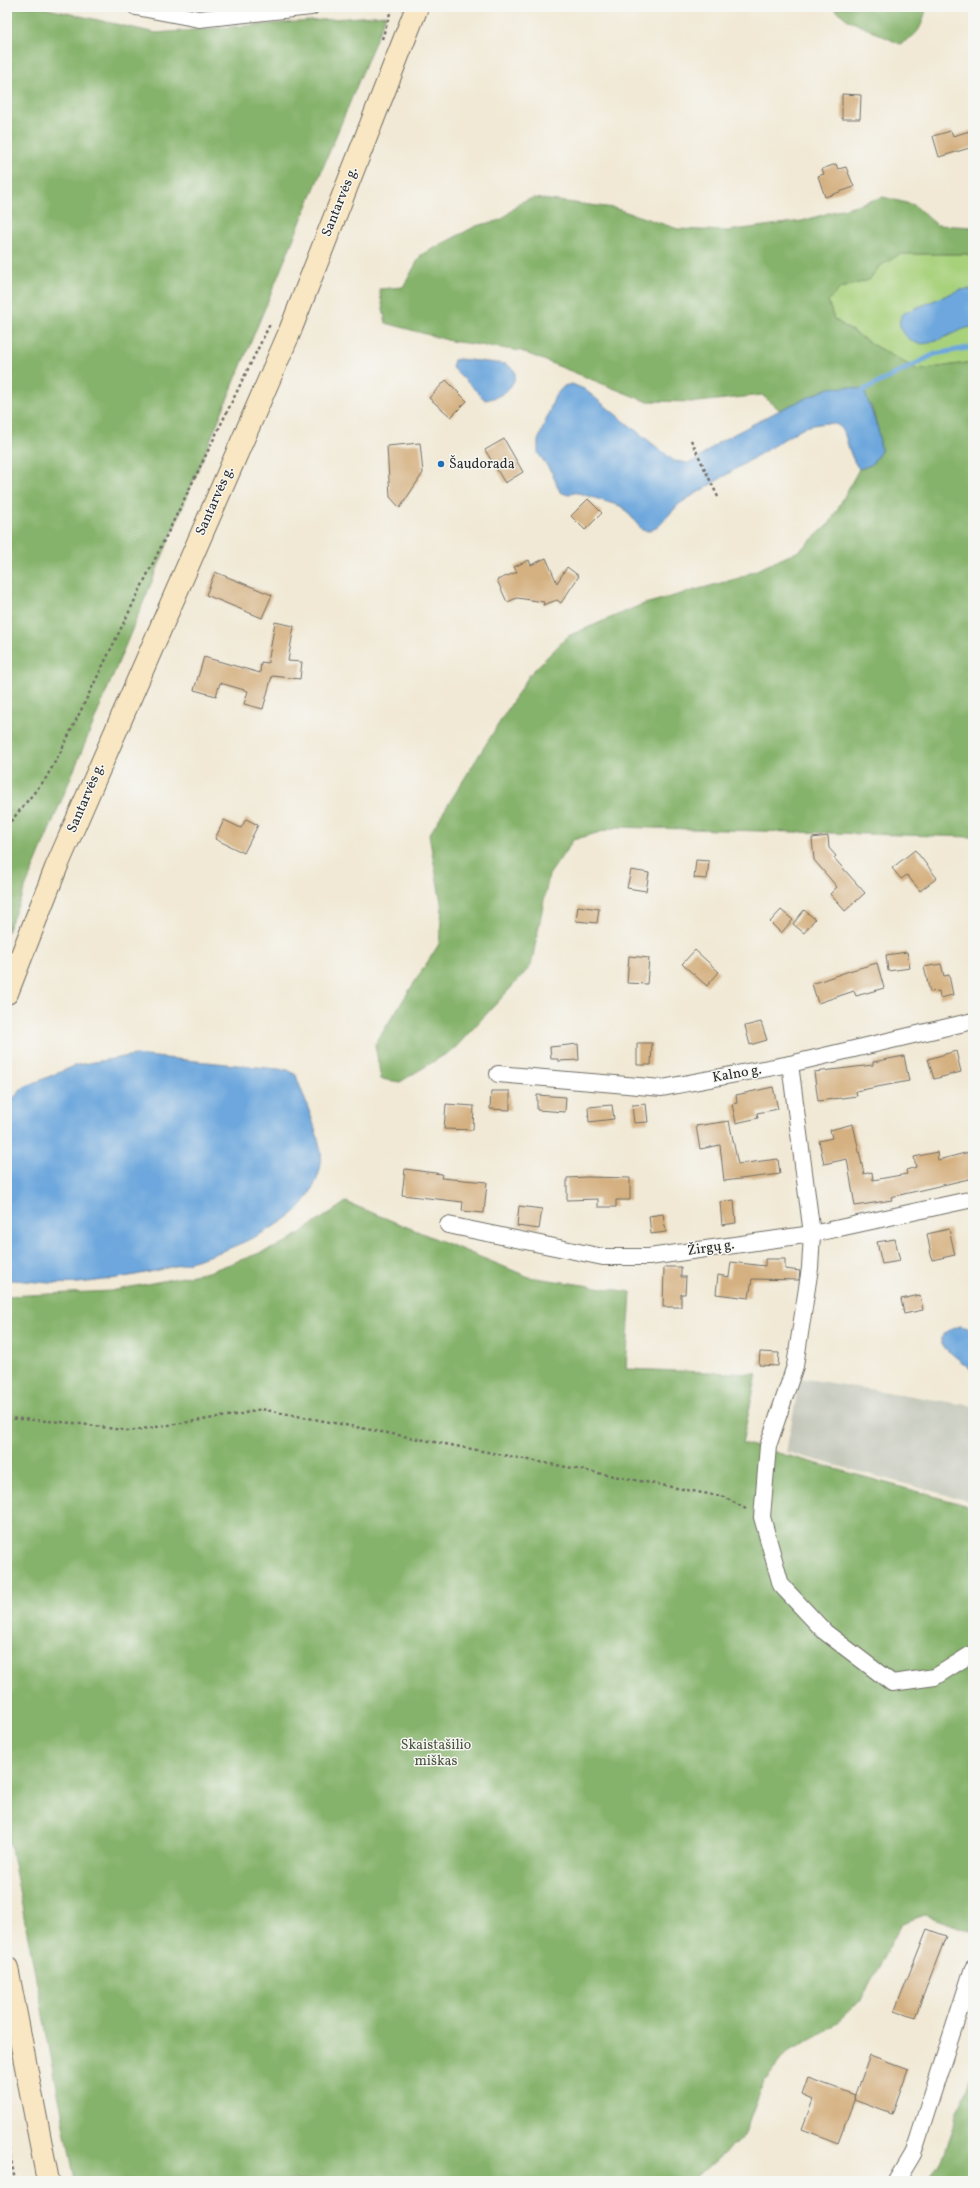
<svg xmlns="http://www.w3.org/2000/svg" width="980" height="2188" font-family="Vollkorn,serif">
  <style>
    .industrial { fill: #c3c6b9 }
    .green { fill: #a8d17c; stroke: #6a7e54 }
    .forest { fill: #86b36c; stroke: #586f4c }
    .water { fill: #6da7dd; stroke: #4c6984 }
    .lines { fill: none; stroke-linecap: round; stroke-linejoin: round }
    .stream { stroke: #6da7dd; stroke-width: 5 }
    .building { fill: #d5b181 }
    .street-casing { stroke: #706e66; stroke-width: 18 }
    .secondary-casing { stroke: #706e66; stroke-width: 24 }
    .path { stroke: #706e66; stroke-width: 2.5; stroke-dasharray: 3 3; stroke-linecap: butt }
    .street { stroke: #fff; stroke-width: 16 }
    .secondary { stroke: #f9e7c3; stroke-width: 22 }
    .poi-dot { fill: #1f6fb2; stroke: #f6f6f2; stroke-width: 1.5 }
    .labels { text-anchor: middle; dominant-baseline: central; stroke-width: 3; stroke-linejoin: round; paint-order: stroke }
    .street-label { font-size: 14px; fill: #2b2b2b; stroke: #f6f6f2 }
    .poi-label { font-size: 14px; fill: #2b2b2b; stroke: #f6f6f2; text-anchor: start }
    .park-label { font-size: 14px; fill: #4a543f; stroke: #f6f6f2 }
  </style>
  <rect width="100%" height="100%" fill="#f6f6f2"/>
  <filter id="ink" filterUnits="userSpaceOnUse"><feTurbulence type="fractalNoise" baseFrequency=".025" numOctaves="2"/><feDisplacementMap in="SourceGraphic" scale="8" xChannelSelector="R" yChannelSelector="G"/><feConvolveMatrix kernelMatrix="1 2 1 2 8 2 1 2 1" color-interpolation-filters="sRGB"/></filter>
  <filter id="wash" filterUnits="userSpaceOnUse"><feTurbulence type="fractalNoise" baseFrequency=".012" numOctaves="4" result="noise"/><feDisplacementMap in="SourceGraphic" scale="16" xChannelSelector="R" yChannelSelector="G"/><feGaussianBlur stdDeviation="0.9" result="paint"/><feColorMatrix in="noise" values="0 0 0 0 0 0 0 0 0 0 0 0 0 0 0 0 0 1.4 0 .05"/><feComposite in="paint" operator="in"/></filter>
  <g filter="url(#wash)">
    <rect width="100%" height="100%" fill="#f1e9d5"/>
    <polygon class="industrial" points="800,1378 973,1406 973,1502 786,1452"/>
    <polygon class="green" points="900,254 967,254 973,258 973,362 918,370 873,345 834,319 828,301 841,288 869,280 880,266"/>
    <g class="forest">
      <polygon points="7,7 40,7 156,33 386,15 7,932"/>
      <path d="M 832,7 L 927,7 C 920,29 921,33 900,44 L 848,20 Z"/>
      <polygon points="883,197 914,205 937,225 973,227 973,258 967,254 900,254 880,266 869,280 841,288 828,301 834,319 873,345 918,370 973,362 973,837 617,827 573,840 549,875 531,966 454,1049 400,1082 381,1079 375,1044 439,944 442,908 429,835 530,674 568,636 641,605 739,578 799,551 830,523 859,469 871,465 881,451 878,429 871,405 829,388 780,410 762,395 698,402 645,401 521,351 451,341 386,323 379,289 403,287 421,255 476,226 501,220 521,202 534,198 614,208 678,229 727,231 802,221"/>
      <polygon points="346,1202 529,1277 631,1292 626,1369 757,1374 742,1443 973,1507 973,1932 925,1915 902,1923 860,2001 833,2027 789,2051 764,2082 744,2135 693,2181 75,2181 7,1828 7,1296 111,1291 208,1272 284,1244"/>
      <polygon points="973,2070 973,2181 928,2181 941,2160"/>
    </g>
    <g class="water">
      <path d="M 969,289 L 973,291 L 973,327 C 952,328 919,362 902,330 C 898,323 899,319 904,313 L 959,290 Z"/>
      <path d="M 459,359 L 506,364 L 515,371 C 517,387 500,398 485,400 L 452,367 L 454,360 Z"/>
      <path d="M 572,384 L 584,389 L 674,461 L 689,463 L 698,459 L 719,442 L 780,410 L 829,388 L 850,387 L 864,390 L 878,429 L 881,451 L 871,465 L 859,469 C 837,439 858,412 802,428 L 679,504 L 658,527 L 649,531 L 642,530 L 623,507 L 582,494 L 573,492 L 568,495 L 560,492 L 552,473 L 538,453 L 538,441 L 555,396 L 564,386 Z"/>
      <path d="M 135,1055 L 288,1070 L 296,1075 C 302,1094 325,1146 321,1164 C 318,1183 305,1206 289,1217 C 231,1257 146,1277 77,1283 C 56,1285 32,1281 11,1280 L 7,1278 L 7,1105 L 24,1087 L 77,1065 Z"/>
      <path d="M 960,1326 L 973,1329 L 973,1371 L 941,1345 C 940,1333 950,1329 960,1326 Z"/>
    </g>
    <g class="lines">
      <polyline class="stream" points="864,390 935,354 973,347"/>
    </g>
    <g id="blocks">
      <g class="building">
        <polygon points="842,94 861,95 860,119 842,119"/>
        <polygon points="973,130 973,147 939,157 933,136 951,131 953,136"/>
        <polygon points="836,164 838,169 846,167 854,187 825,197 818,176 824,174 822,169"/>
        <polygon points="446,380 467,401 451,417 429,398"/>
        <polygon points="504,439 523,472 505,483 485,450"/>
        <polygon points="420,443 423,473 400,508 390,497 387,446"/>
        <polygon points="588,499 602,513 585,530 571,516"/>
        <polygon points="546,558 557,583 567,567 579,576 561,603 557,600 543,605 544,602 517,598 507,602 497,580 517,572 514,567 529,560 531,565"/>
        <polygon points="215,572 272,595 262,618 206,595"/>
        <polygon points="275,622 294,626 288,661 302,662 300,679 272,676 263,709 244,704 248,691 220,683 216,696 194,690 204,657 260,673 261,662 268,663"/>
        <polygon points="246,819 258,825 244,853 215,839 224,820 241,828"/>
        <polygon points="828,836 829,848 836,856 834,858 865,893 845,911 830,894 837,887 814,860 812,838"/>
        <polygon points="915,850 937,878 920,891 907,875 901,879 892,868"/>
        <polygon points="696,860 709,861 707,879 694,878"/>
        <polygon points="631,870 649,873 646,891 627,888"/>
        <polygon points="578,906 599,909 597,923 576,921"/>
        <polygon points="781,910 793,920 781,933 770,922"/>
        <polygon points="804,910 815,919 804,933 793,924"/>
        <polygon points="695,950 719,972 707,986 682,964"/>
        <polygon points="907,952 910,968 888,971 886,955"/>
        <polygon points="629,956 649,958 647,984 627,983"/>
        <polygon points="877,963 884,988 856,996 854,991 818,1003 812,984 849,971"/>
        <polygon points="941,964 944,976 949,975 953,995 940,998 939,991 930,992 924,967"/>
        <polygon points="761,1022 767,1040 750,1045 745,1026"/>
        <polygon points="637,1043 652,1043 651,1065 637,1065"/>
        <polygon points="578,1044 579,1060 558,1061 558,1059 551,1059 550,1047"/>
        <polygon points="956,1051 961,1072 934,1079 928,1059"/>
        <polygon points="904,1056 909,1081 856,1091 857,1096 818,1101 814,1072 873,1065 873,1062"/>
        <polygon points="773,1087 778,1109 757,1113 758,1118 736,1123 732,1104 737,1103 736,1095"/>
        <polygon points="491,1091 510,1091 510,1110 490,1109"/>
        <polygon points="537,1095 566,1097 565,1112 537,1110"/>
        <polygon points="446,1104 474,1106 473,1130 444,1129"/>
        <polygon points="646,1104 648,1122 634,1123 632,1105"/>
        <polygon points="612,1105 614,1119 589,1122 588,1107"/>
        <polygon points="729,1121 738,1164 778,1159 780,1174 724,1181 720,1145 700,1149 696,1126"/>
        <polygon points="853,1124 864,1174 872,1172 873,1180 907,1174 906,1170 916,1167 914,1157 937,1152 938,1160 973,1151 973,1178 891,1197 892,1200 855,1206 847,1159 824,1164 819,1141 832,1138 830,1130"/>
        <polygon points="405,1169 442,1174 441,1178 487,1182 484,1213 462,1211 463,1202 402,1195"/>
        <polygon points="587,1177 630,1178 630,1200 616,1200 616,1207 598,1207 598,1199 567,1200 567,1178"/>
        <polygon points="734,1200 736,1223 722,1225 720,1202"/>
        <polygon points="519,1206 542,1209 539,1229 517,1226"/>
        <polygon points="663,1214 666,1232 651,1234 649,1216"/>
        <polygon points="949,1229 955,1255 932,1260 927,1234"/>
        <polygon points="895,1239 900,1261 882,1264 877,1242"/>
        <polygon points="765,1259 785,1259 785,1269 800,1271 799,1280 752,1279 749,1298 716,1294 718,1275 729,1277 731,1262 765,1266"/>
        <polygon points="664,1267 681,1267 681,1277 686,1277 685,1294 681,1294 681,1307 663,1307"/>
        <polygon points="920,1295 923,1310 904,1314 901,1299"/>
        <polygon points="760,1352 779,1353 778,1366 759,1365"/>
        <polygon points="927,1929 946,1936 915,2017 895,2010"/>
        <polygon points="870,2055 908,2069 892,2114 854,2100"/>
        <polygon points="808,2078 856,2095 838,2143 802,2129 813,2100 802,2095"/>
      </g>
    </g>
  </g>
  <g filter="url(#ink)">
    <use href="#blocks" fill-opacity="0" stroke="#706e66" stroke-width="1"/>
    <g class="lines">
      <g class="street-casing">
        <g id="street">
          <polyline points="136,7 199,19 311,7"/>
          <polyline points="790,1064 812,1234 810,1268 795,1366 768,1446 762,1517 781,1585 825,1632 892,1683 935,1677 973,1653"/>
          <polyline points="498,1074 662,1088 790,1064 973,1021"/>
          <polyline points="448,1225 603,1257 649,1257 812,1234 973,1199"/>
          <polyline points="897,2181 913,2154 973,1968"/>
        </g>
      </g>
      <g class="secondary-casing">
        <g id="secondary">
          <polyline points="7,993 56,868 288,336 417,7"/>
          <polyline points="7,1968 48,2181"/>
        </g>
      </g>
      <g class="path">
        <polyline points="382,39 392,7"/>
        <polyline points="691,440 718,497"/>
        <polyline points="7,826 46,778 60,753 270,324"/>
        <polyline points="7,1418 74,1423 129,1431 241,1414 261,1409 724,1497 746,1509"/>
        <polyline points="7,2138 15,2181"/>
      </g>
      <use href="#street" class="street"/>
      <use href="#secondary" class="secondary"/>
    </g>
  </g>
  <circle class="poi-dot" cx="441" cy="464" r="4"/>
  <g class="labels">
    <g class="street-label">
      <text transform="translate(340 202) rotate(-68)">Santarvės g.</text>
      <text transform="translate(215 501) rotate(-66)">Santarvės g.</text>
      <text transform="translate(86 798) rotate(-67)">Santarvės g.</text>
      <text transform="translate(737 1074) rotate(-10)">Kalno g.</text>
      <text transform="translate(711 1248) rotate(-8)">Žirgų g.</text>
    </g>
    <g class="poi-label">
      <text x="449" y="464">Šaudorada</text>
    </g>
    <g class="park-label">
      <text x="436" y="1745">Skaistašilio<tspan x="436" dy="16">miškas</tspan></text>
    </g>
  </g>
  <rect width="980" height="2188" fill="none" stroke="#f6f6f2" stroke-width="24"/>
</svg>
